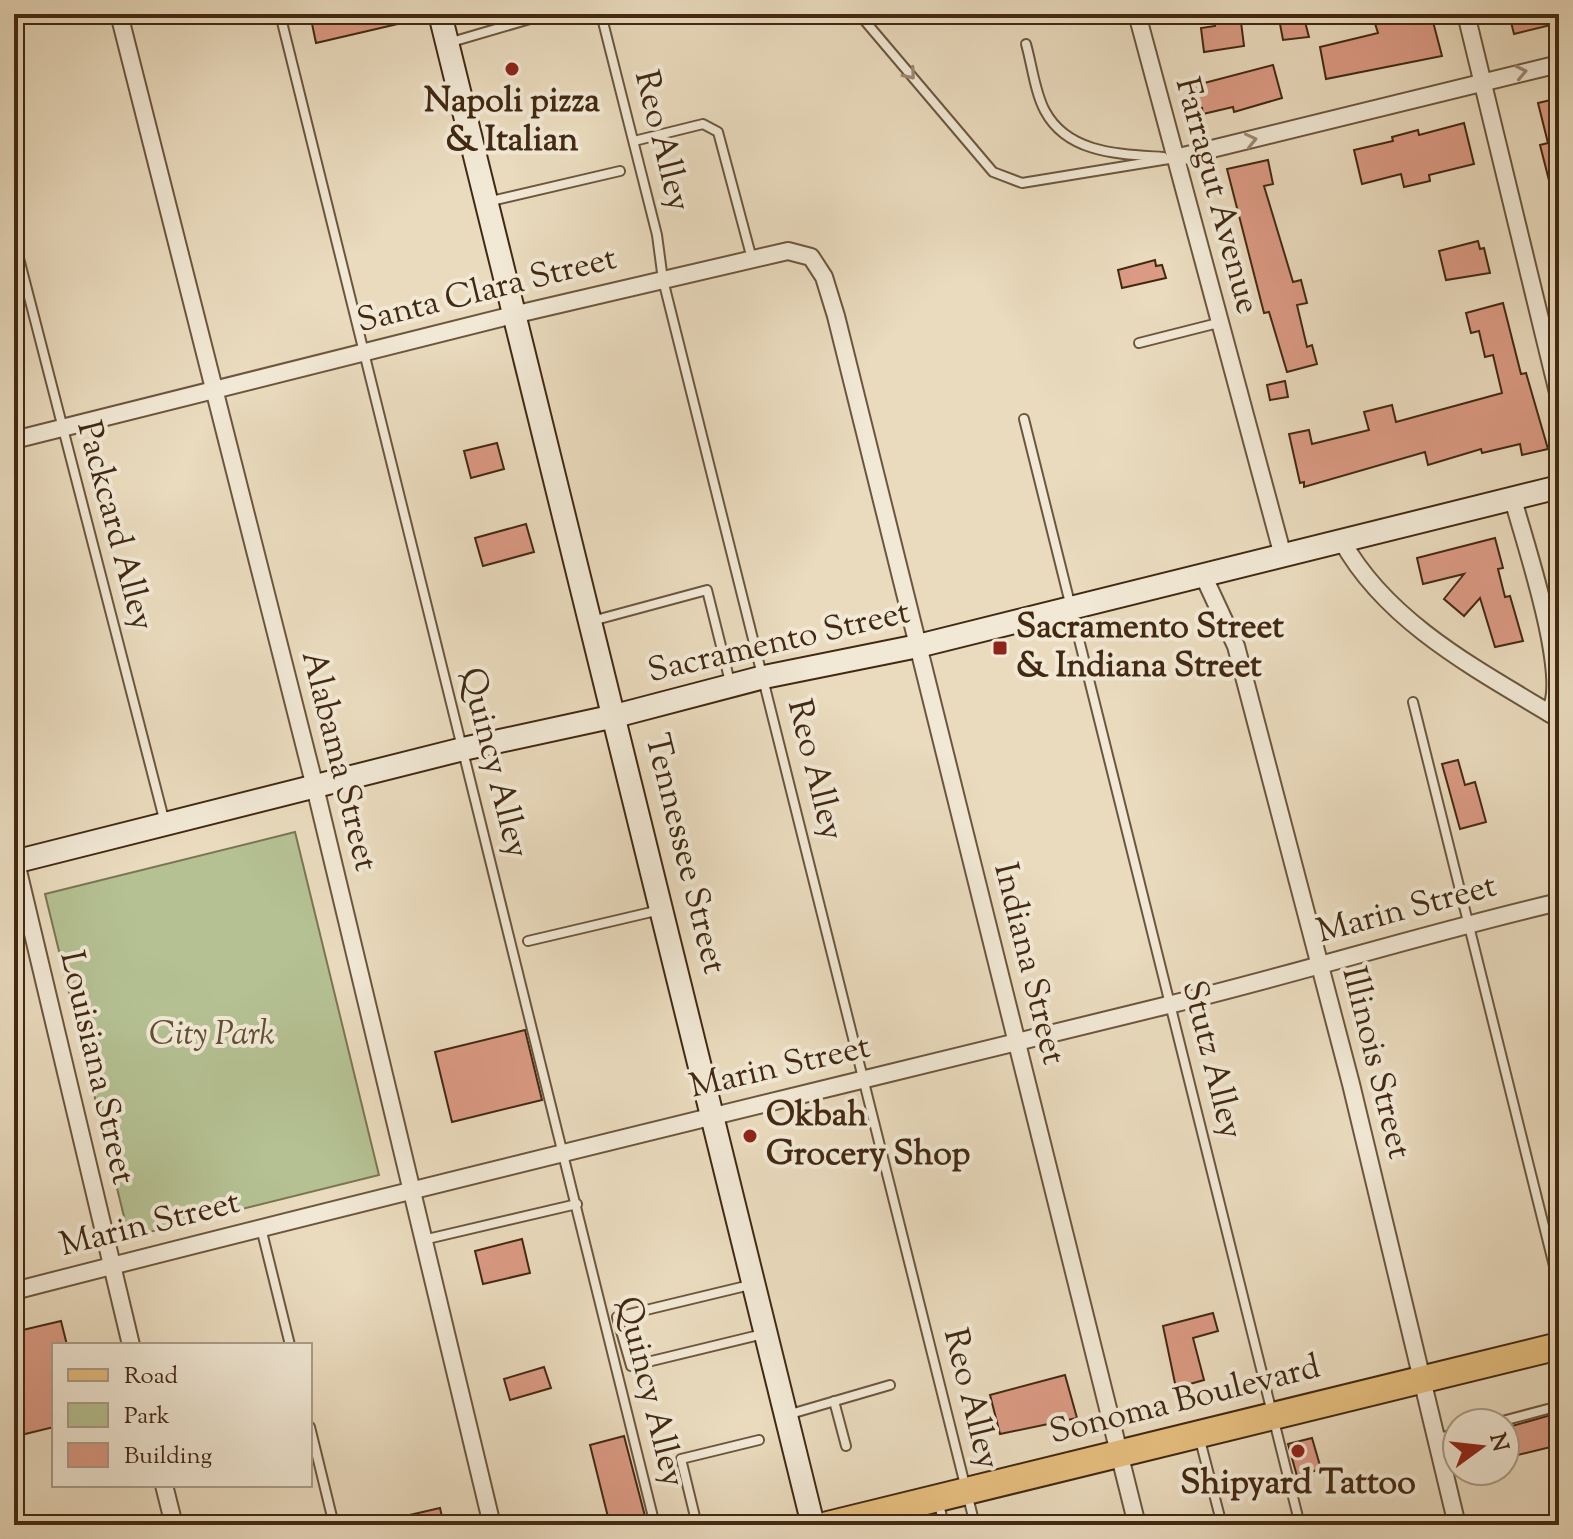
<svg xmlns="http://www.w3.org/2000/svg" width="1573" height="1539" font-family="'Sorts Mill Goudy',serif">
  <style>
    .green { fill: #b5c193; stroke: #7c7552; stroke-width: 2 }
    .building { fill: #db9a84; stroke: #422912; stroke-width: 2 }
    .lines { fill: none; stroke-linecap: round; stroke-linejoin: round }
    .lane-casing { stroke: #6c563d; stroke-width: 12 }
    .street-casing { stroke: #6c563d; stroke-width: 20 }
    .secondary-casing { stroke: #422912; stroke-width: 26 }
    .primary-casing { stroke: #422912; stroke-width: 30 }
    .lane { stroke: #f1e8d5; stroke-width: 8 }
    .street { stroke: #f1e8d5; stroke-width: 16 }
    .secondary { stroke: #f1e8d5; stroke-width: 22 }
    .primary { stroke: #e5be7f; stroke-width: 26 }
    .oneway { stroke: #9a8874 }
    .poi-dot { fill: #8f2418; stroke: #f1e8d5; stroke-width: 3 }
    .labels { text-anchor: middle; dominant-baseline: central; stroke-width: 8; stroke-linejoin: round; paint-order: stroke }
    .poi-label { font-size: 34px; font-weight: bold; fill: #422912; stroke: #f1e8d5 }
    .street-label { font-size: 34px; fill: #422912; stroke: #f1e8d5 }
    .park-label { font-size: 34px; font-style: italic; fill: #5f4f32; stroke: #f1e8d5 }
  </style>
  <rect width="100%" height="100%" fill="#eadbbe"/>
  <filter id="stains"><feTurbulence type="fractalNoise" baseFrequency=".0025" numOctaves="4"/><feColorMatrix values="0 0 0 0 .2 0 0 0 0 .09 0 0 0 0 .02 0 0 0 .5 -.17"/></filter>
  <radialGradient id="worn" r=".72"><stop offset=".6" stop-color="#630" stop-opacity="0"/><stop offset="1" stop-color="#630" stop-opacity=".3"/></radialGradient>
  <polygon class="green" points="295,832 379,1175 129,1237 45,894"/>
  <g class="building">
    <polygon points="310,14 414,14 415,20 316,43"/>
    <polygon points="1212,14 1240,14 1244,46 1204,52 1201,28 1215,26"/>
    <polygon points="1372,14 1431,14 1442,56 1326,79 1320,47 1378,33"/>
    <polygon points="1509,14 1559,14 1559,23 1514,34"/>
    <polygon points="1304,18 1309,37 1283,40 1280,24"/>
    <polygon points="1273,65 1282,98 1234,112 1233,107 1203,114 1202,108 1195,110 1189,87"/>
    <polygon points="1559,98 1559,200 1554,200 1540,145 1548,143 1538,103"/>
    <polygon points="1464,123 1474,164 1429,175 1430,181 1404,187 1401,174 1362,184 1354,150 1393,141 1392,137 1418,130 1419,135"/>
    <polygon points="1268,160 1273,184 1264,186 1293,282 1301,280 1307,303 1297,305 1307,347 1312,345 1317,364 1287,372 1269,312 1264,313 1227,169"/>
    <polygon points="1478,241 1480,249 1484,248 1490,273 1446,280 1439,251"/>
    <polygon points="1155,260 1156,266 1162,265 1166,278 1122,288 1118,270"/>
    <polygon points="1503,303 1521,374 1526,373 1548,449 1522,455 1520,444 1482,453 1481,449 1428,465 1425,452 1304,487 1304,482 1300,483 1289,434 1309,430 1312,444 1369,430 1364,412 1392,405 1396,422 1502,393 1493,355 1485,357 1479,331 1471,333 1466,313"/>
    <polygon points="1285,381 1288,397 1270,400 1267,385"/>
    <polygon points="497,443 504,469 471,478 464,451"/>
    <polygon points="526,524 534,552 483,566 475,538"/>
    <polygon points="1495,538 1503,568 1498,569 1505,597 1510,596 1523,641 1495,647 1480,598 1464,616 1444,599 1464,574 1423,584 1417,558"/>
    <polygon points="1458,760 1465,785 1475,782 1486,822 1460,829 1442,764"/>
    <polygon points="525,1030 542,1100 452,1122 435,1052"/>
    <polygon points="522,1239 530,1273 483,1284 475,1251"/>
    <polygon points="1213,1313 1218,1331 1193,1338 1204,1380 1176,1388 1163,1326"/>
    <polygon points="61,1321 67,1345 54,1345 54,1427 21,1435 14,1405 14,1332"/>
    <polygon points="544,1367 551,1388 510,1400 504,1379"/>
    <polygon points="1065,1375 1077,1418 1000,1434 990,1395"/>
    <polygon points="1551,1415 1559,1445 1505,1458 1505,1428"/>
    <polygon points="624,1436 646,1520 610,1525 590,1445"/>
    <polygon points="1312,1438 1321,1469 1297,1476 1288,1444"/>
    <polygon points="440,1508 444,1525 393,1525 392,1519"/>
  </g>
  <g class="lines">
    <g class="lane-casing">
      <g id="lane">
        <polyline points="280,14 655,1525"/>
        <polyline points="601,14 657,235 663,280 975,1525"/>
        <polyline points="859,14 993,172 1022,183 1175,158"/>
        <polyline points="448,43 547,14"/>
        <path d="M 1026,44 C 1032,65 1035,93 1045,111 C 1068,154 1120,154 1163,157"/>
        <polyline points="634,141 703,124 718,132 752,259"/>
        <polyline points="487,202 620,171"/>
        <polyline points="14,239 165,823"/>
        <polyline points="1139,343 1218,323"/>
        <polyline points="1024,419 1300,1525"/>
        <polyline points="592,621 707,590 730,682"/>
        <polyline points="1413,702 1559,1286"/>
        <polyline points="528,941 660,910"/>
        <polyline points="261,1228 290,1345"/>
        <polyline points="423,1240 577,1204"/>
        <polyline points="750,1285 617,1317 631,1366 763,1334"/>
        <polyline points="834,1401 846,1446"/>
        <polyline points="787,1415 890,1385"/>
        <polyline points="1495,1423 1559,1406"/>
        <polyline points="310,1427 334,1525"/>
        <polyline points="1435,1439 1457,1433"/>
        <polyline points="1200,1440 1222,1525"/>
        <polyline points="938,1500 944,1525"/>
        <polyline points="697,1525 681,1459 759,1440"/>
      </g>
    </g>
    <g class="street-casing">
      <g id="street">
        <polyline points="119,14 315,787 492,1525"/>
        <polyline points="1137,14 1283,556"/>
        <polyline points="1466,14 1559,397"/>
        <polyline points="1175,158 1559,64"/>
        <polyline points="14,440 513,315 788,251 811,257 824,277 836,316 1137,1525"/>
        <path d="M 1513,499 C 1524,541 1572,680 1549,713"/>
        <path d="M 1342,541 C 1388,624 1480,671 1559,719"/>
        <polyline points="1203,575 1236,646 1351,1084 1457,1525"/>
        <polyline points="14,854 131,1345"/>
        <path d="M 14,1291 C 397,1192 781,1100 1164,1006 C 1297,974 1426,933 1559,902"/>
        <polyline points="164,1485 174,1525"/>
      </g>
    </g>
    <g class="secondary-casing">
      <g id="secondary">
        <polyline points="440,14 813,1525"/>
        <polyline points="14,862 463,749 615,716 764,677 918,646 1559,487"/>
      </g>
    </g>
    <g class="primary-casing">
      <polyline id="primary" points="828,1525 1559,1346"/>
    </g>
    <use href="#lane" class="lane"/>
    <use href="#street" class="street"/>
    <use href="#secondary" class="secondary"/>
    <use href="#primary" class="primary"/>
  </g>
  <defs><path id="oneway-chevron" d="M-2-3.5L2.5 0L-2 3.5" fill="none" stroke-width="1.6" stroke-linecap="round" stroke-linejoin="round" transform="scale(2)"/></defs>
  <g class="oneway">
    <use href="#oneway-chevron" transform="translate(1521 72) rotate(-12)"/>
    <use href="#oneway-chevron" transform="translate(910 74) rotate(50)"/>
    <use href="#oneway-chevron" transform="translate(1251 140) rotate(-13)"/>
  </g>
  <g class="poi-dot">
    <circle cx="512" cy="69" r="8"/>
    <rect x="992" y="640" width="16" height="16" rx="4"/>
    <circle cx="750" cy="1136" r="8"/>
    <circle cx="1298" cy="1451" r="8"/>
  </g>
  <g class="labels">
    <g class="poi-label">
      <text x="512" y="102">Napoli pizza<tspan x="512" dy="39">&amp; Italian</tspan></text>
      <text x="1016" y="628" text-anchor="start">Sacramento Street<tspan x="1016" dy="39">&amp; Indiana Street</tspan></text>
      <text x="766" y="1116" text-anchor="start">Okbah<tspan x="766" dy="39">Grocery Shop</tspan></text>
      <text x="1298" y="1484">Shipyard Tattoo</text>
    </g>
    <g class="street-label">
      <text transform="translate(661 141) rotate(76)">Reo Alley</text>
      <text transform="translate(1216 196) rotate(75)">Farragut Avenue</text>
      <text transform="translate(487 291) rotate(-14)">Santa Clara Street</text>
      <text transform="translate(114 526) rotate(75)">Packcard Alley</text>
      <text transform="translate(779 643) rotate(-13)">Sacramento Street</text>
      <text transform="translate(338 761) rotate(76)">Alabama Street</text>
      <text transform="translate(493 763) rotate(76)">Quincy Alley</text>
      <text transform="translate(814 770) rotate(76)">Reo Alley</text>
      <text transform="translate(684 854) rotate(76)">Tennessee Street</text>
      <text transform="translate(1407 910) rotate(-15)">Marin Street</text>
      <text transform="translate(1028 964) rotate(76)">Indiana Street</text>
      <text transform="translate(1211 1060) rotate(76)">Stutz Alley</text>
      <text transform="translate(1375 1063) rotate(76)">Illinois Street</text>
      <text transform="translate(96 1068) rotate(77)">Louisiana Street</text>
      <text transform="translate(780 1068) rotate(-13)">Marin Street</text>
      <text transform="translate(150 1225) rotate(-14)">Marin Street</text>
      <text transform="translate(649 1392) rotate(76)">Quincy Alley</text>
      <text transform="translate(970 1399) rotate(76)">Reo Alley</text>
      <text transform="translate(1185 1401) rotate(-14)">Sonoma Boulevard</text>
    </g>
    <g class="park-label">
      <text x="212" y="1035">City Park</text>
    </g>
  </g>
  <rect width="1573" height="1539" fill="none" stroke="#eadbbe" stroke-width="48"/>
  <rect x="16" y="16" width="1541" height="1507" fill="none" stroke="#422912" stroke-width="4"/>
  <rect x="24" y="24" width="1525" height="1491" fill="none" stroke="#422912" stroke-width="2"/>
  <rect x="52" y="1343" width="260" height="144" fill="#f1e8d5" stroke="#ab9c87" stroke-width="2"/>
  <rect x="68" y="1369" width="40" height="12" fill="#e5be7f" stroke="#ab9c87" stroke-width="2"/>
  <text x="124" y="1383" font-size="24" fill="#422912">Road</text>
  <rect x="68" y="1403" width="40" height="24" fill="#b5c193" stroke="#ab9c87" stroke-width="2"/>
  <text x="124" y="1423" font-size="24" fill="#422912">Park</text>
  <rect x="68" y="1443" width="40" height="24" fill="#db9a84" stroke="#ab9c87" stroke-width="2"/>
  <text x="124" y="1463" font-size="24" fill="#422912">Building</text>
  <g transform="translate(1481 1447) rotate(75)"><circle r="38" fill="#f1e8d5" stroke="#ab9c87" stroke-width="2"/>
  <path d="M0-6L14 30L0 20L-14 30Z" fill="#8f2418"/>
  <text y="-12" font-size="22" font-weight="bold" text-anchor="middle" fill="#422912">N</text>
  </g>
  <rect width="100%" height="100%" filter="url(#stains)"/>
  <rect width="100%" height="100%" fill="url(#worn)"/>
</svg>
